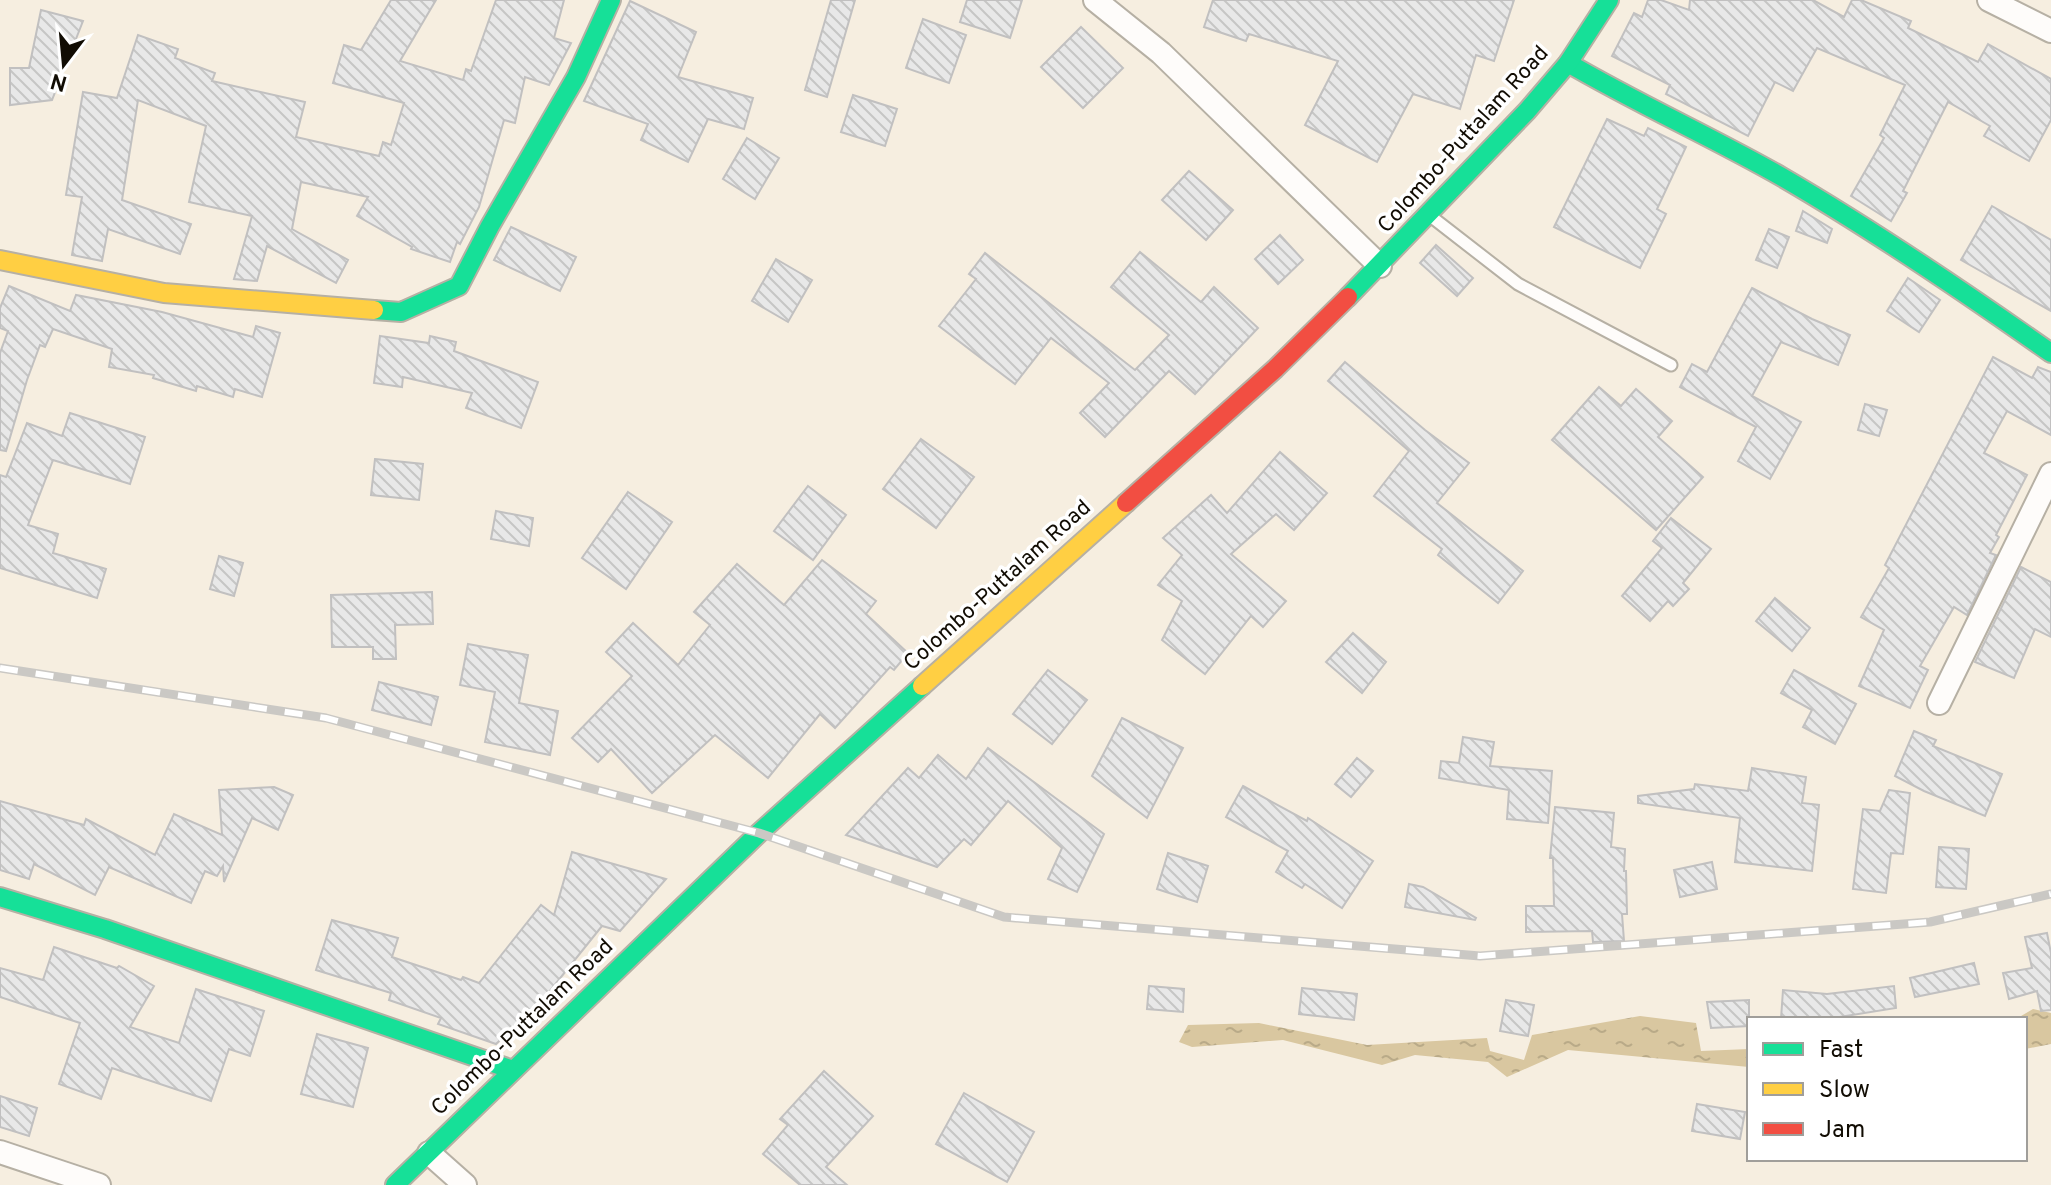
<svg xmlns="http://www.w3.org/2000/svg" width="2051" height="1185" font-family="Overpass,sans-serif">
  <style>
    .water { fill: url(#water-ripples) }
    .building { fill: url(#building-back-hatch); stroke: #c1c0c0; stroke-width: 2 }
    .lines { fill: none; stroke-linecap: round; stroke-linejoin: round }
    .lane-casing { stroke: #b6b0a4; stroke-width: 15 }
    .street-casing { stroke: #b6b0a4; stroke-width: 26 }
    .fast-casing { stroke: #b6b0a4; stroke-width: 22 }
    .slow-casing { stroke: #b6b0a4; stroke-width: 22 }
    .jam-casing { stroke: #b6b0a4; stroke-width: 22 }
    .lane { stroke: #fefcfa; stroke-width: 11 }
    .street { stroke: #fefcfa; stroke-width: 22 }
    .fast { stroke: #16e098; stroke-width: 18 }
    .slow { stroke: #ffcf43; stroke-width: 18 }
    .jam { stroke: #f24e42; stroke-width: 18 }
    .rail-casing { stroke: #cac8c4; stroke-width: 9 }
    .rail { stroke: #fff; stroke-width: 6; stroke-dasharray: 18; stroke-linecap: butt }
    .labels { text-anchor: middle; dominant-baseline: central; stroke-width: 7; stroke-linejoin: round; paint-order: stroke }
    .street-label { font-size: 22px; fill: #110c03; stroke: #fff }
  </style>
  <defs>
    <pattern id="water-ripples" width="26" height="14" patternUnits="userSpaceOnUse" patternTransform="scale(2)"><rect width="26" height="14" fill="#d9c7a0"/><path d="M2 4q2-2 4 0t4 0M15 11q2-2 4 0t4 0" fill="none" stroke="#b9aa88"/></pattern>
    <pattern id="building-back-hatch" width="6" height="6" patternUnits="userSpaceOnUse" patternTransform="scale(2)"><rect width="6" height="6" fill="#e8e8e8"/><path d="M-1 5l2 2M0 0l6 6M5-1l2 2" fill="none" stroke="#c6c6c5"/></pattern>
  </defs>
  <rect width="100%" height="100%" fill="#f6eee0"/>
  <g class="water">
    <polygon points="2033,1009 2051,1013 2051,1044 2025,1049 2025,1019 2016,1019"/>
    <polygon points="1640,1016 1696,1023 1701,1051 1749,1049 1749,1067 1568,1050 1507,1077 1488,1062 1415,1055 1382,1065 1283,1040 1192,1047 1179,1042 1188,1025 1259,1023 1367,1045 1487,1038 1490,1051 1524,1060 1532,1035"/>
  </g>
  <g class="building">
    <polygon points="391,0 436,0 400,61 463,80 466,69 471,71 496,0 564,0 554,38 571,43 549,85 525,77 515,123 504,120 479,207 460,244 457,242 450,262 411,249 412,247 357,216 368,197 301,182 292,229 348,260 336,283 267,246 257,281 234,279 252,216 189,202 206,126 138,100 122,200 191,224 180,254 108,229 102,261 72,255 82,197 66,195 83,92 117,98 138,35 178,49 175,58 215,73 212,81 305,102 296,137 379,156 383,142 391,145 404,103 333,83 344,45 361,50"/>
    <polygon points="831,0 855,0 827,97 805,90"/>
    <polygon points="967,0 1022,0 1010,38 960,22"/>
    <polygon points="1213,0 1514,0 1494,61 1476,55 1460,109 1413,94 1377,162 1305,125 1338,61 1249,34 1246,41 1204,27"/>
    <polygon points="1648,0 1661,0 1689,10 1690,0 1813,0 1844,17 1852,0 1861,0 1911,21 1908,28 1978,62 1988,44 2051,79 2051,120 2029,161 1984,136 1990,126 1948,102 1903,191 1907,193 1891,221 1851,196 1884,138 1880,135 1905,85 1817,48 1793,91 1775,82 1748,136 1666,94 1670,85 1612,56 1634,13 1642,17"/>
    <polygon points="630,1 696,32 678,77 753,98 744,129 708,119 688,162 641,140 648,124 584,101"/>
    <polygon points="41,10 83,21 52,100 10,105 10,68 29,68"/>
    <polygon points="923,19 966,35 949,83 906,68"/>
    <polygon points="1081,27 1123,68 1083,108 1041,67"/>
    <polygon points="853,95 897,109 885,146 841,132"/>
    <polygon points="1607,119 1644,136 1648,128 1686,147 1657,209 1666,214 1640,268 1554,227"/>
    <polygon points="747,138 779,158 755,199 723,179"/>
    <polygon points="1189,171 1233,210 1206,240 1162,200"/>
    <polygon points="1992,206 2051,240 2051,311 1961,260"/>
    <polygon points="1803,211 1832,229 1827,243 1796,231"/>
    <polygon points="511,227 576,257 560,291 494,260"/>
    <polygon points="1769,229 1789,237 1777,268 1756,260"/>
    <polygon points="1280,235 1303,260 1278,284 1255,259"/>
    <polygon points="1436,245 1473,278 1457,296 1420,263"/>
    <polygon points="1140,252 1201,302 1214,287 1258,328 1195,394 1169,371 1105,437 1080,413 1109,383 1051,338 1015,384 939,326 976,279 969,274 985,253 1135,370 1169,335 1111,287"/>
    <polygon points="776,259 812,280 788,322 752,301"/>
    <polygon points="1908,278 1940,300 1919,332 1887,311"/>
    <polygon points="9,286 70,311 76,295 162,312 253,337 256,326 280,333 262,397 235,389 233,397 197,386 196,391 153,378 154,375 109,367 112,349 53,329 45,347 40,345 27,380 6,451 0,450 0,353 8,331 0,328 0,308"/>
    <polygon points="1752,288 1812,319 1850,335 1838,365 1781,342 1752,396 1801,422 1770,479 1738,461 1756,427 1680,387 1692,364 1707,372"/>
    <polygon points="380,336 429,343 430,336 456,342 454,351 538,382 521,428 466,408 472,393 403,377 402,387 374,383"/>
    <polygon points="1993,357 2032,378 2038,367 2051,372 2051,435 2007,411 1984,453 2027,475 1996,535 1999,537 1990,553 1996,555 1967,615 1954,607 1920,666 1928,670 1910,708 1859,686 1884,630 1861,617 1889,568 1885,565"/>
    <polygon points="1345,362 1425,430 1469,463 1437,503 1523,571 1498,603 1438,555 1442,549 1374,496 1409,451 1328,381"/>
    <polygon points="1599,387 1621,406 1636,389 1672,421 1658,437 1703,477 1656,530 1552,440"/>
    <polygon points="1865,404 1887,410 1879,436 1858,430"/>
    <polygon points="70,413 145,437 130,484 53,460 28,525 58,534 53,553 106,569 97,598 0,568 0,475 6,477 27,423 62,436"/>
    <polygon points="921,439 974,477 936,528 883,489"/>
    <polygon points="1280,452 1327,493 1294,530 1276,514 1231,554 1286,601 1263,627 1251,616 1205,674 1162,640 1182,601 1158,585 1182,555 1163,538 1211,495 1227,513"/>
    <polygon points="375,459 423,464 419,500 371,495"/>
    <polygon points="808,486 846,515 813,560 774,531"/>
    <polygon points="628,492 672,522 626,589 582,558"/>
    <polygon points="496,511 533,518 529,546 491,539"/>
    <polygon points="1671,518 1711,549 1683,583 1689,589 1673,606 1668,601 1650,621 1622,596 1662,548 1653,541"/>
    <polygon points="219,556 243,563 234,596 210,589"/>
    <polygon points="822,560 876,601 866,614 908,653 894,670 890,667 835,728 820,714 768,778 715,735 652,793 611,749 598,762 572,738 632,676 606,652 633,623 678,665 710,625 694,612 737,564 784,605"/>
    <polygon points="2021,567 2051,582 2051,637 2035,629 2014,678 1975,662"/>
    <polygon points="432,592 433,624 395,625 396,659 373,659 373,647 332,647 331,595"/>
    <polygon points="1775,598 1810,628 1792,651 1756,621"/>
    <polygon points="1353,633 1386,662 1362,693 1326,662"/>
    <polygon points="468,644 528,655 519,703 558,711 550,755 485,742 495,692 460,685"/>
    <polygon points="1048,670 1087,700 1052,744 1013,714"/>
    <polygon points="1794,670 1856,704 1835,744 1803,727 1812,710 1781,693"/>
    <polygon points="379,682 438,697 431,725 372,710"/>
    <polygon points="1122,718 1183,748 1147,818 1092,776"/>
    <polygon points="1914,731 1936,740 1933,746 2002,774 1985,816 1924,791 1895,776"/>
    <polygon points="1463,737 1494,742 1490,766 1552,771 1548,823 1507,819 1509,790 1439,778 1441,761 1459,763"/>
    <polygon points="988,748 1104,834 1077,892 1048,879 1062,848 1008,801 971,845 964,839 937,867 846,835 908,768 919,778 938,755 966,779"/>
    <polygon points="1357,758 1373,771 1351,797 1335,784"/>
    <polygon points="1752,768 1806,777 1802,803 1819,805 1812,871 1735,862 1740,818 1638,803 1638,796 1694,789 1695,784 1748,791"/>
    <polygon points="1243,786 1307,821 1308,818 1373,861 1342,908 1305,884 1302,888 1276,872 1288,851 1226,817"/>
    <polygon points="274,787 293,795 278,830 252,818 224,882 223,866 217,876 205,871 191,903 109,867 95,895 34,864 29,879 0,870 0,801 84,825 86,819 155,855 174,814 222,835 219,790"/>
    <polygon points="1889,790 1910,793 1903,854 1891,853 1886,893 1853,889 1863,809 1880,811"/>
    <polygon points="1555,807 1614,813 1611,847 1625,849 1624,871 1626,871 1627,914 1622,914 1624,941 1593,942 1592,931 1526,932 1526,906 1554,906 1553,858 1550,858"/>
    <polygon points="1939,847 1969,849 1966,889 1936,887"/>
    <polygon points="572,852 666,879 620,931 602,926 545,997 496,1044 438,1024 441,1018 389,1000 391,993 316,970 332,920 398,938 392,957 461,980 463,977 479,983 541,905 554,915"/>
    <polygon points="1168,853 1208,866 1197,902 1157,889"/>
    <polygon points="1712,862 1717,889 1680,897 1674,870"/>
    <polygon points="1409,884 1423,887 1476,918 1475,920 1405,907"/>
    <polygon points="2047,933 2051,953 2051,1010 2041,1011 2037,991 2009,999 2003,973 2032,968 2025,937"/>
    <polygon points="54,947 117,968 119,966 154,986 130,1027 179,1043 196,989 264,1011 250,1056 229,1049 211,1101 112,1068 101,1099 59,1084 80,1023 0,997 0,968 43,980"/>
    <polygon points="1974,963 1979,984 1915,997 1910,978"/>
    <polygon points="1149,986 1184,989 1183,1012 1147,1009"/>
    <polygon points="1894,986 1896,1008 1827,1019 1781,1019 1783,990 1827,994"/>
    <polygon points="1302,988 1357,994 1354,1020 1299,1014"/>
    <polygon points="1506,1000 1534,1005 1528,1036 1500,1031"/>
    <polygon points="1749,1000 1749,1026 1711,1028 1707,1002"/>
    <polygon points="317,1034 368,1048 353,1107 301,1094"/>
    <polygon points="824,1071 873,1116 826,1167 847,1185 800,1185 763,1154 788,1125 780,1119"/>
    <polygon points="964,1093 1034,1132 1007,1182 936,1144"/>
    <polygon points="0,1096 37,1108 29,1136 0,1127"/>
    <polygon points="1697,1104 1745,1112 1740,1139 1692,1131"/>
  </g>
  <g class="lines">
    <g class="lane-casing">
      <polyline id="lane" points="1433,218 1518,284 1671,365"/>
    </g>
    <g class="street-casing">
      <g id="street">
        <polyline points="1095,0 1161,53 1380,266"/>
        <polyline points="1989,0 2051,31"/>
        <polyline points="1939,703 2051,474"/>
        <polyline points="0,1152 99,1185"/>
        <polyline points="429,1153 465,1185"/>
      </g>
    </g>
    <g class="fast-casing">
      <g id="fast">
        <path d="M 1568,63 C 1638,104 1712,137 1782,177 C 1875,231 1963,291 2051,353"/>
        <polyline points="1348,297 1527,111 1568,63 1609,0"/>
        <polyline points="374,310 401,312 459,286 490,226 576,77 611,0"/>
        <polyline points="0,897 105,929 513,1070"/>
        <polyline points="395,1185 759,833 922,686"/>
      </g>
    </g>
    <g class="slow-casing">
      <g id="slow">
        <polyline points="0,260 164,293 374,310"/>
        <polyline points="922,686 1126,503"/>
      </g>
    </g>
    <g class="jam-casing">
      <polyline id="jam" points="1126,503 1275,369 1348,297"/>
    </g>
    <use href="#lane" class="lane"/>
    <use href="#street" class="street"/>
    <use href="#fast" class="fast"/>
    <use href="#slow" class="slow"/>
    <use href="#jam" class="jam"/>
    <g class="rail-casing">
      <polyline id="rail" points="0,668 326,718 759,833 1004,917 1480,956 1930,922 2051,894"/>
    </g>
    <use href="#rail" class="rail"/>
  </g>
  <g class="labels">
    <g class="street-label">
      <text transform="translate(1464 140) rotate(-48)">Colombo-Puttalam Road</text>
      <text transform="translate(998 586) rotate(-42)">Colombo-Puttalam Road</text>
      <text transform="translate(523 1028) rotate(-44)">Colombo-Puttalam Road</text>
    </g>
  </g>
  <rect x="1747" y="1017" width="280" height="144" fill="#ffffff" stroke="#a09e9a" stroke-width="2"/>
  <rect x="1763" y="1043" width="40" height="12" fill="#16e098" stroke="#a09e9a" stroke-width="2"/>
  <text x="1819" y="1057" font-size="24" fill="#110c03">Fast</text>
  <rect x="1763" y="1083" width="40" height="12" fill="#ffcf43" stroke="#a09e9a" stroke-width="2"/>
  <text x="1819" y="1097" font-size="24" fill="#110c03">Slow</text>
  <rect x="1763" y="1123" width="40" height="12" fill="#f24e42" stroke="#a09e9a" stroke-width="2"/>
  <text x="1819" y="1137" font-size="24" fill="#110c03">Jam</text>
  <g transform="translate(64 64) rotate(196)" stroke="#ffffff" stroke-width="6" paint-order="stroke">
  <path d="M0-6L14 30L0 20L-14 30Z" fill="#110c03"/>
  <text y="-12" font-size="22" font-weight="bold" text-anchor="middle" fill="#110c03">N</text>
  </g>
</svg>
